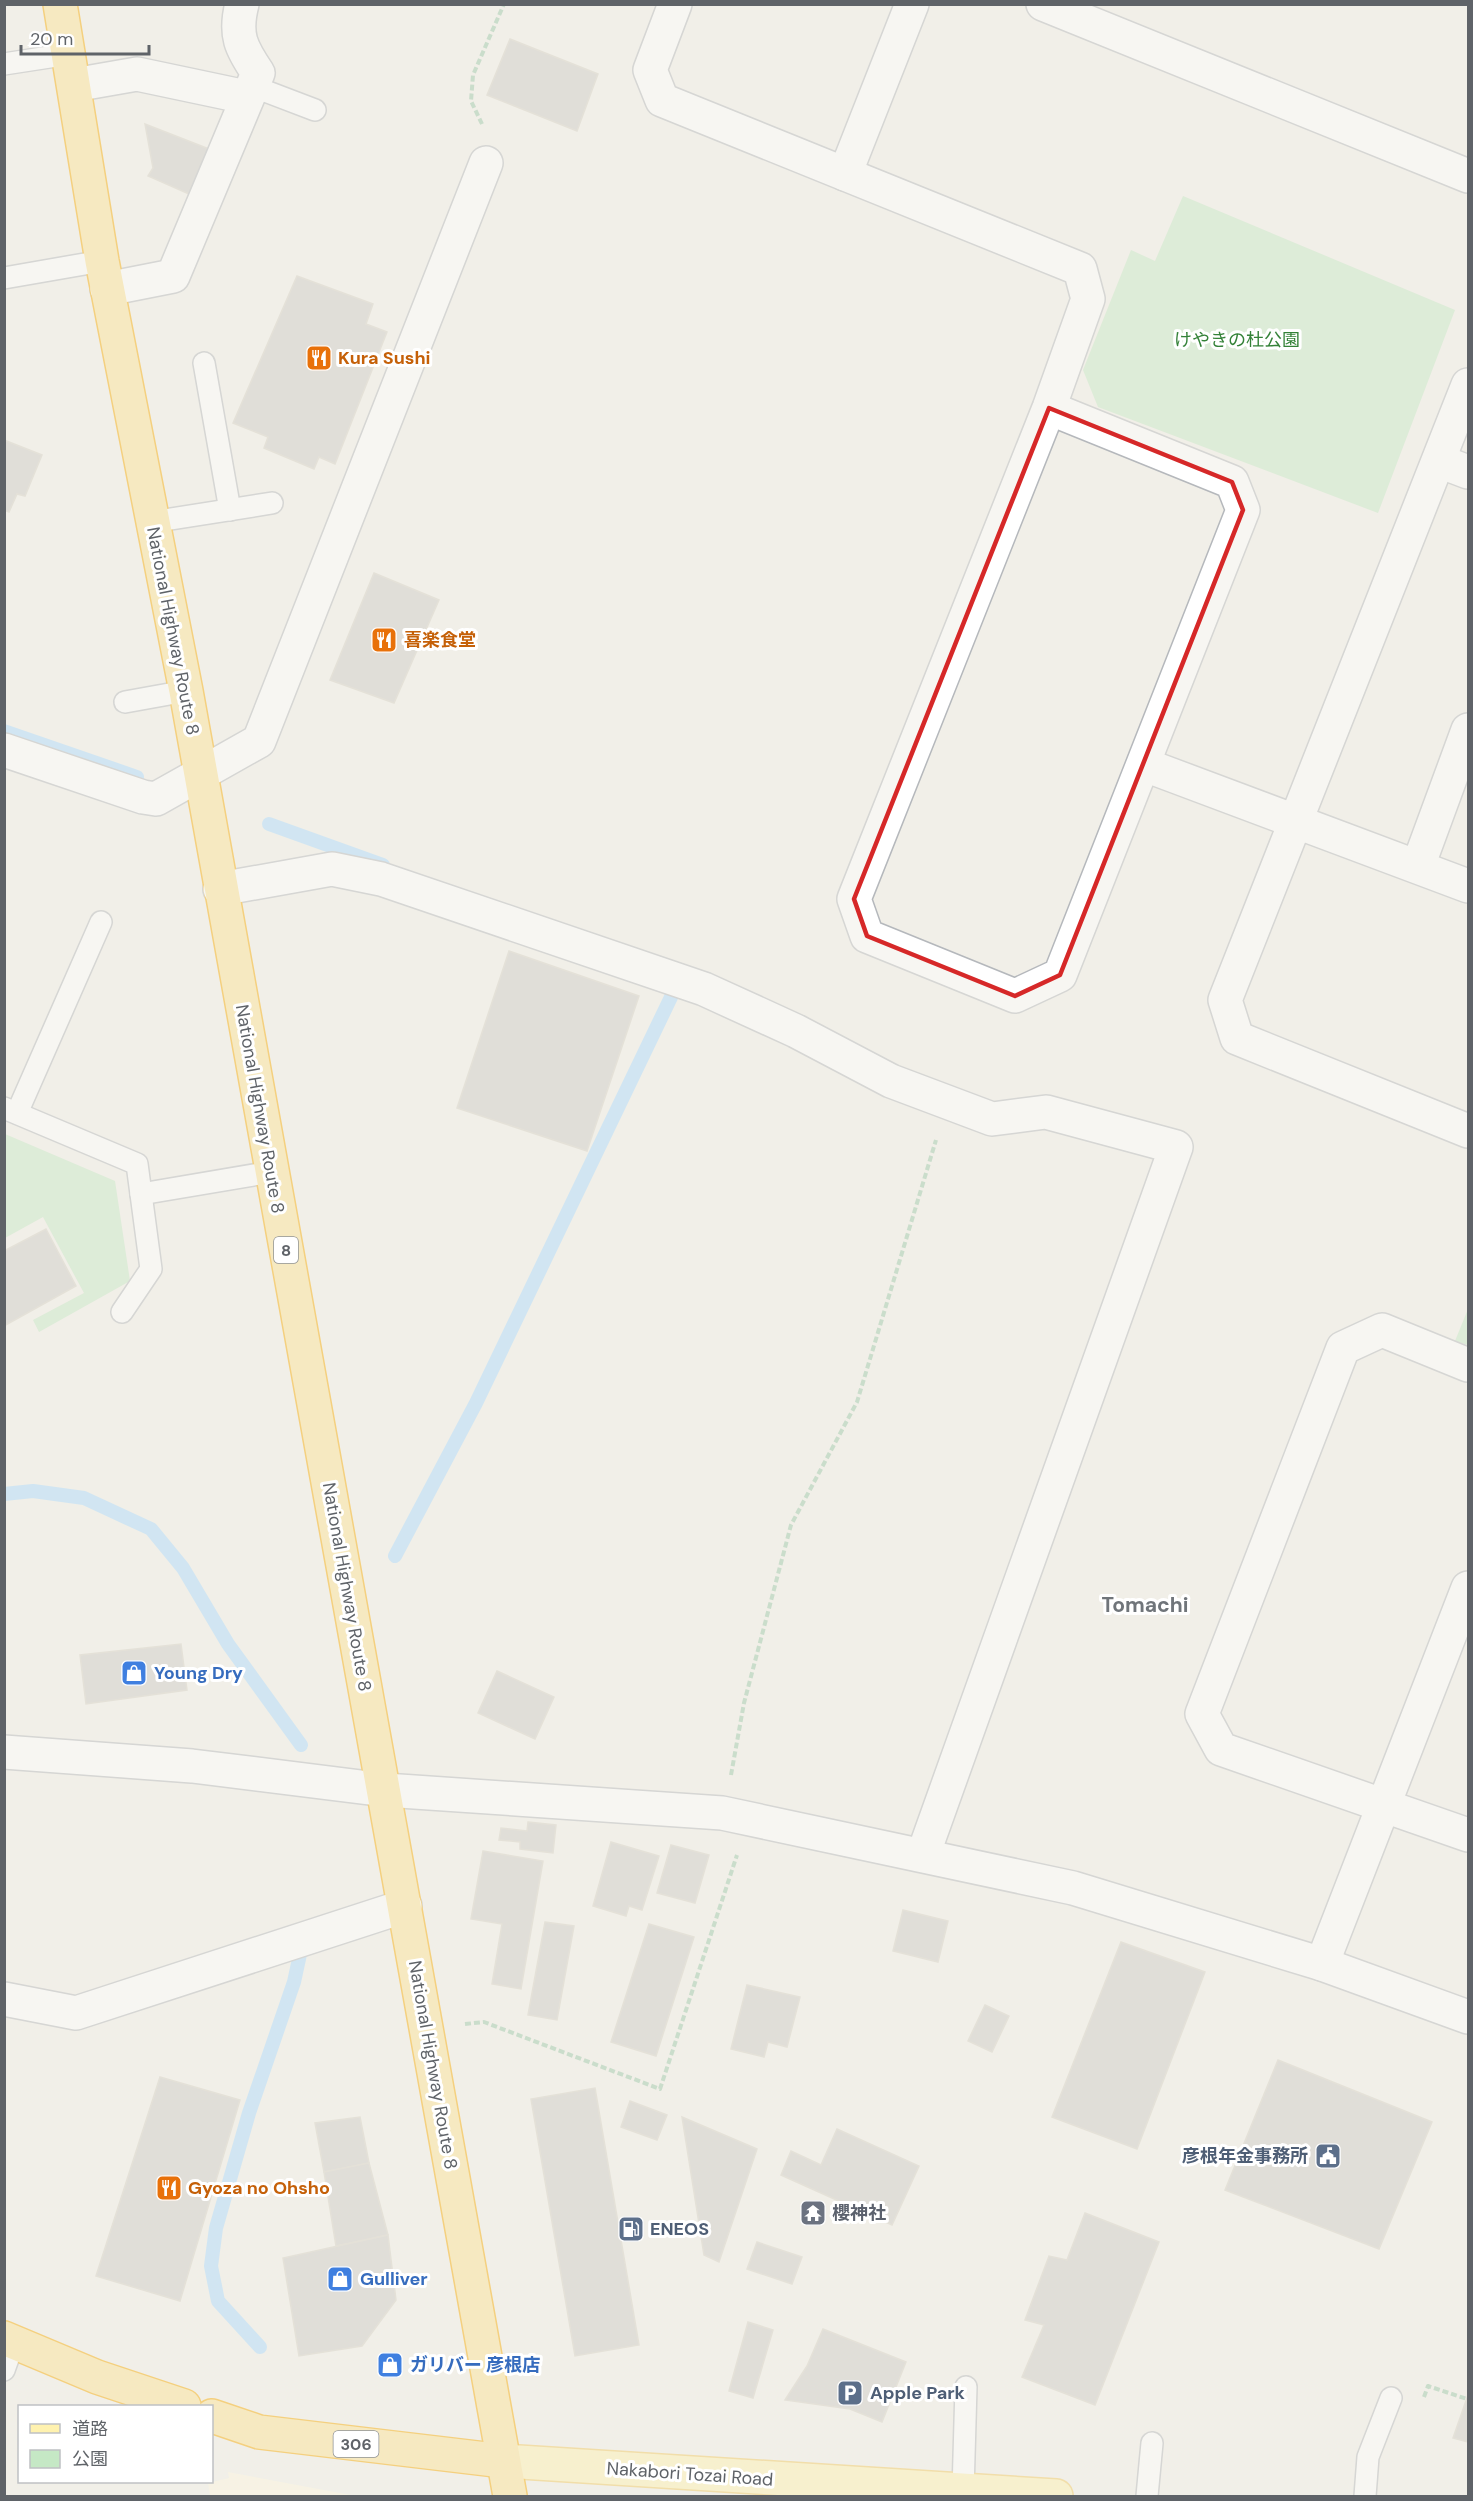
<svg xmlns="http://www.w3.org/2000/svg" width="1473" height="2501" font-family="'DM Sans','Noto Sans JP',sans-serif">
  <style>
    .commercial { fill: #fef7e0 }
    .green { fill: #c5e8c5 }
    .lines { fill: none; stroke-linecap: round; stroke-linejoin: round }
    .stream { stroke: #aadaff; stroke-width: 14 }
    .building { fill: #cccac5; stroke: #d6d1c6; stroke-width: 1.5 }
    .lane-casing { stroke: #b5b8bc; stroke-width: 24 }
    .street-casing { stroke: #b5b8bc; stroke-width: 36 }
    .primary-casing { stroke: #f2c960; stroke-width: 36 }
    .highway-casing { stroke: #f9ab00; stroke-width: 36 }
    .path { stroke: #9cc7a9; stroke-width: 4; stroke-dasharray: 6 3; stroke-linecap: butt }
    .lane { stroke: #fff; stroke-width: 21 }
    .street { stroke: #fff; stroke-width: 33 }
    .primary { stroke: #fff2af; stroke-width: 33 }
    .highway { stroke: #fde293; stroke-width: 33 }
    .marked { fill: none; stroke: #d62828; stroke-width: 4.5; stroke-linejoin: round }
    .labels { text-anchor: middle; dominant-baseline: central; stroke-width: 6; stroke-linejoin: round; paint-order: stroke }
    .shield { fill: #fff; stroke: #8f9295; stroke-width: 1.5 }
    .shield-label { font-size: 16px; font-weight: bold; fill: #5f6368 }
    .park-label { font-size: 18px; fill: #348238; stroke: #fff }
    .food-label { font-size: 18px; font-weight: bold; fill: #c56008; stroke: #fff; text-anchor: start }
    .street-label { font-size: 18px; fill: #5f6368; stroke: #fff }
    .shop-label { font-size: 18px; font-weight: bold; fill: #366cbe; stroke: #fff; text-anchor: start }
    .service-label { font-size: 18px; font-weight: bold; fill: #4e5e75; stroke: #fff; text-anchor: start }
    .worship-label { font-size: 18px; font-weight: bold; fill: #5b616d; stroke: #fff; text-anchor: start }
    .quarter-label { font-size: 21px; font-weight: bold; fill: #70757a; stroke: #fff }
  </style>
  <rect width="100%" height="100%" fill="#f1efe8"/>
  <polygon class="commercial" points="228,2472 356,2496 210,2496 208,2483 229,2478"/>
  <g class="green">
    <polygon points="1183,196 1455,310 1378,513 1098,407 1083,370 1131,250 1155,261"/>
    <polygon points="5,1134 115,1181 130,1281 39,1332 33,1320 84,1293 43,1217 5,1238"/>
    <polygon points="1468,1309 1468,1345 1455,1341"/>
  </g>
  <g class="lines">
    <g class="stream">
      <polyline points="4,731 137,777"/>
      <polyline points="269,824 383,865"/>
      <polyline points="4,1494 33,1491 84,1498 151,1529 183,1568 228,1644 301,1745"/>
      <polyline points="395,1556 476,1403 673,993"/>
      <polyline points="260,2347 218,2301 211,2266 216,2228 249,2113 294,1982 302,1945"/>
    </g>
  </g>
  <g class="building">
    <polygon points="510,39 598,74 577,131 487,95"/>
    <polygon points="145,124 209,149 189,194 148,176 153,168"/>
    <polygon points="297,276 373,304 366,324 387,332 335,464 319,457 314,469 264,448 268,437 233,423"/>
    <polygon points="4,440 42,455 25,496 17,494 9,512 4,510"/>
    <polygon points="374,573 439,600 394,703 330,680"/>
    <polygon points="509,951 639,996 587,1151 457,1108"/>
    <polygon points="46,1229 76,1286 4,1326 4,1251"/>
    <polygon points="181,1644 187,1690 86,1704 80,1655"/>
    <polygon points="497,1671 554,1697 535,1739 478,1713"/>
    <polygon points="528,1822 556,1825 553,1853 520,1849 520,1842 499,1840 501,1828 527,1831"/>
    <polygon points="611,1842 659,1856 642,1910 629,1906 626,1916 593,1906"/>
    <polygon points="671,1845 709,1855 695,1903 657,1893"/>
    <polygon points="483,1851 543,1861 521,1989 492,1984 502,1924 471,1919"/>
    <polygon points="903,1910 948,1921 938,1962 893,1951"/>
    <polygon points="545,1922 574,1926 557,2020 528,2015"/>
    <polygon points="649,1924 694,1937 656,2056 611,2042"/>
    <polygon points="1121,1942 1205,1972 1137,2149 1052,2117"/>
    <polygon points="747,1985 800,1997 787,2047 768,2042 764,2057 731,2049"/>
    <polygon points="985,2005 1009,2016 992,2052 968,2041"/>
    <polygon points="1278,2060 1432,2122 1379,2249 1225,2190"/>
    <polygon points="160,2077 240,2100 180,2301 96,2276"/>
    <polygon points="595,2088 639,2345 575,2356 531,2099"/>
    <polygon points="630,2101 667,2115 657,2140 621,2127"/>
    <polygon points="360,2117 369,2163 324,2172 315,2123"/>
    <polygon points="682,2117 757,2149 719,2262 704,2255"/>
    <polygon points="837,2129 919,2166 892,2225 781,2175 791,2151 821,2165"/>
    <polygon points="369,2163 388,2235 336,2246 324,2172"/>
    <polygon points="1085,2213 1159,2242 1095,2405 1022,2377 1044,2325 1025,2320 1049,2256 1067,2260"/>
    <polygon points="388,2235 396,2300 362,2346 299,2356 283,2258"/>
    <polygon points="757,2242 802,2257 792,2284 747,2269"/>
    <polygon points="748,2322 773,2330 753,2398 729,2391"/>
    <polygon points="823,2329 906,2362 882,2422 850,2409 785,2400 807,2366"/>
    <polygon points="1468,2395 1468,2442 1453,2438"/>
  </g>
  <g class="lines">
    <g class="lane-casing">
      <g id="lane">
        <polyline points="4,64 69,54"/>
        <polyline points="252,86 315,110"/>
        <polyline points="4,278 102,261"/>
        <polyline points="204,363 230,510"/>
        <polyline points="152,522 272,503"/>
        <polyline points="125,702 186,691"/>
        <polyline points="4,1108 137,1164 151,1269 122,1312"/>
        <polyline points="17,1113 101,922"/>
        <polyline points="141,1194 271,1172"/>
        <polyline points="4,2370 14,2342"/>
        <polyline points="963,2491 966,2387"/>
        <polyline points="1147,2496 1152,2443"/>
        <polyline points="1365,2496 1368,2457 1391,2398"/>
      </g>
    </g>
    <g class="street-casing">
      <g id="street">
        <polyline points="675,4 650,70 662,100 1080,269 1088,299 1049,408 854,899 867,936 1015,996 1060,975 1243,510 1232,482 1049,408"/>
        <polyline points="1043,4 1468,176"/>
        <polyline points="74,85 137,74 246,97"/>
        <polyline points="845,174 912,4"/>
        <path d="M 107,289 L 173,276 L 258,73 C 241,48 234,35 242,4"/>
        <polyline points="1468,385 1225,1000 1237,1038 1468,1131"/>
        <polyline points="1439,461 1468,472"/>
        <polyline points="4,750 143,797 156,799 259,741 486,163"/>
        <polyline points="1145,765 1468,886"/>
        <polyline points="1418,866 1468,730"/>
        <polyline points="220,889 332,869 381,879 704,989 796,1031 891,1081 992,1119 1046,1112 1176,1147 923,1855"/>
        <polyline points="1468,1365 1382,1330 1343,1348 1202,1714 1221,1749 1468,1835"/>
        <polyline points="4,1752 192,1766 385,1790 722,1813 1073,1888 1322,1964 1468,2017"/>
        <polyline points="1322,1964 1468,1588"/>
        <polyline points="4,1999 76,2013 405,1906"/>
      </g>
    </g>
    <g class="primary-casing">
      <polyline id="primary" points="503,2461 1056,2496"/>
    </g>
    <g class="highway-casing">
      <g id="highway">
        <polyline points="60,4 102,261 186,691 510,2496"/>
        <polyline points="4,2338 97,2377 184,2406"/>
        <polyline points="212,2416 259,2432 503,2461"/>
      </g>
    </g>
    <g class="path">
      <polyline points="482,124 471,101 473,75 504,4"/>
      <polyline points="731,1775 744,1703 791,1525 857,1402 936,1140"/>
      <polyline points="465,2024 484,2022 660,2089 737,1855"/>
      <polyline points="1424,2397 1428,2386 1467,2399"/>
    </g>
    <use href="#lane" class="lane"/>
    <use href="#street" class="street"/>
    <use href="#primary" class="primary"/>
    <use href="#highway" class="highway"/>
  </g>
  <path d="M0 0H1473V2501H0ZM 1049,408 L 1232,482 L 1243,510 L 1060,975 L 1015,996 L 867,936 L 854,899 Z" fill="#f1efe8" fill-opacity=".55" fill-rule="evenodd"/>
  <path class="marked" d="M 1049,408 L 1232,482 L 1243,510 L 1060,975 L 1015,996 L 867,936 L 854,899 Z"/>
  <defs>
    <g id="restaurant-square" transform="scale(1.35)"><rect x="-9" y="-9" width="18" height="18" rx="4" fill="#e8710a" stroke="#fff"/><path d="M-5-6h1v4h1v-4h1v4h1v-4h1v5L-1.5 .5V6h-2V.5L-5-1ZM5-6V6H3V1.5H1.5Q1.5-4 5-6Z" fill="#fff"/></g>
    <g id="shop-square" transform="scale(1.35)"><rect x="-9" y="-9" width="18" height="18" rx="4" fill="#3f7fe0" stroke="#fff"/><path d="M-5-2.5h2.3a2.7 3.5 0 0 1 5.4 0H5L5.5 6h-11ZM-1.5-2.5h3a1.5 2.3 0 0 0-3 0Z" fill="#fff"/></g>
    <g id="civic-square" transform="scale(1.35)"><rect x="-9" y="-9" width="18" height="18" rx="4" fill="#5c6f8a" stroke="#fff"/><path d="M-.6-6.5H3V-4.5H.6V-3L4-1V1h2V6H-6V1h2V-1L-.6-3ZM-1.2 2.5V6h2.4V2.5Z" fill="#fff"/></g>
    <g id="temple-square" transform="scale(1.35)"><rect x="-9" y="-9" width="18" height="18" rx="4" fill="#6b7280" stroke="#fff"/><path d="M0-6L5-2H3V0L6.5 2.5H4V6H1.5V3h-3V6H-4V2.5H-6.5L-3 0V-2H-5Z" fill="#fff"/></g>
    <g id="fuel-square" transform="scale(1.35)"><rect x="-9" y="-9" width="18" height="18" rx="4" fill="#5c6f8a" stroke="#fff"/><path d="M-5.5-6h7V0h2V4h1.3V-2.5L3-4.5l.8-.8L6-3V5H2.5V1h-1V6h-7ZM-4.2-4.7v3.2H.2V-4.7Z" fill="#fff"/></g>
    <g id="parking-square" transform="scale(1.35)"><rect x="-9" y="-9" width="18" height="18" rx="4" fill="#5c6f8a" stroke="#fff"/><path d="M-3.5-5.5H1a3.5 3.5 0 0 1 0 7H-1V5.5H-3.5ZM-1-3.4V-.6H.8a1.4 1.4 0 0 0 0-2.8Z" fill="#fff"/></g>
  </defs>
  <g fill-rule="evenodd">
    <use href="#restaurant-square" x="319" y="358"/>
    <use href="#restaurant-square" x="384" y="640"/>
    <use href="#shop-square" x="134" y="1673"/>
    <use href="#civic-square" x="1328" y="2156"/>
    <use href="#restaurant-square" x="169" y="2188"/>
    <use href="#temple-square" x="813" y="2213"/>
    <use href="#fuel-square" x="631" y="2229"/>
    <use href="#shop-square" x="340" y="2279"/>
    <use href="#shop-square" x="390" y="2365"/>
    <use href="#parking-square" x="850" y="2393"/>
  </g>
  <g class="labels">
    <g class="shield">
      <rect x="274" y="1237" width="24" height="26" rx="4.5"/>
      <rect x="333.5" y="2431" width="45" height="26" rx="4.5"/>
    </g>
    <g class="shield-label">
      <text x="286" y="1250">8</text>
      <text x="356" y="2444">306</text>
    </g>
    <g class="park-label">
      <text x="1237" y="340">けやきの杜公園</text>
    </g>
    <g class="food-label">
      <text x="338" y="358">Kura Sushi</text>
      <text x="404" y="640">喜楽食堂</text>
      <text x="188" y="2188">Gyoza no Ohsho</text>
    </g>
    <g class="street-label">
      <text transform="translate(173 631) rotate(79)">National Highway Route 8</text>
      <text transform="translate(260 1109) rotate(80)">National Highway Route 8</text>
      <text transform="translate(347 1587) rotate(80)">National Highway Route 8</text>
      <text transform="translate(433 2065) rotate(80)">National Highway Route 8</text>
      <text transform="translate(690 2474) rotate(4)">Nakabori Tozai Road</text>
    </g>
    <g class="shop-label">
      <text x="154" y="1673">Young Dry</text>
      <text x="360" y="2279">Gulliver</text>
      <text x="410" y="2365">ガリバー 彦根店</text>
    </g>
    <g class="service-label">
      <text x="1308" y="2156" text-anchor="end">彦根年金事務所</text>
      <text x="650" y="2229">ENEOS</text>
      <text x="870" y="2393">Apple Park</text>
    </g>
    <g class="worship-label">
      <text x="832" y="2213">櫻神社</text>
    </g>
    <g class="quarter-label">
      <text x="1145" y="1605">Tomachi</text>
    </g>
  </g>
  <rect width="1473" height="2501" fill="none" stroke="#5f6368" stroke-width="12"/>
  <rect x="18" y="2405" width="195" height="78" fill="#ffffff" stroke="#bfc1c3" stroke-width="1.5"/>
  <rect x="30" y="2424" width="30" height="9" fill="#fff2af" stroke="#bfc1c3" stroke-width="1.5"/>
  <text x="72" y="2435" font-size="18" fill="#5f6368">道路</text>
  <rect x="30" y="2450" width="30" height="18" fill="#c5e8c5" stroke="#bfc1c3" stroke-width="1.5"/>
  <text x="72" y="2465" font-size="18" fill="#5f6368">公園</text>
  <path d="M21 45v9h128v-9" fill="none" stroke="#5f6368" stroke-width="3"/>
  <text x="30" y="45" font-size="18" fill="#5f6368" stroke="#ffffff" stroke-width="4.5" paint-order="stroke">20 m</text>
</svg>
